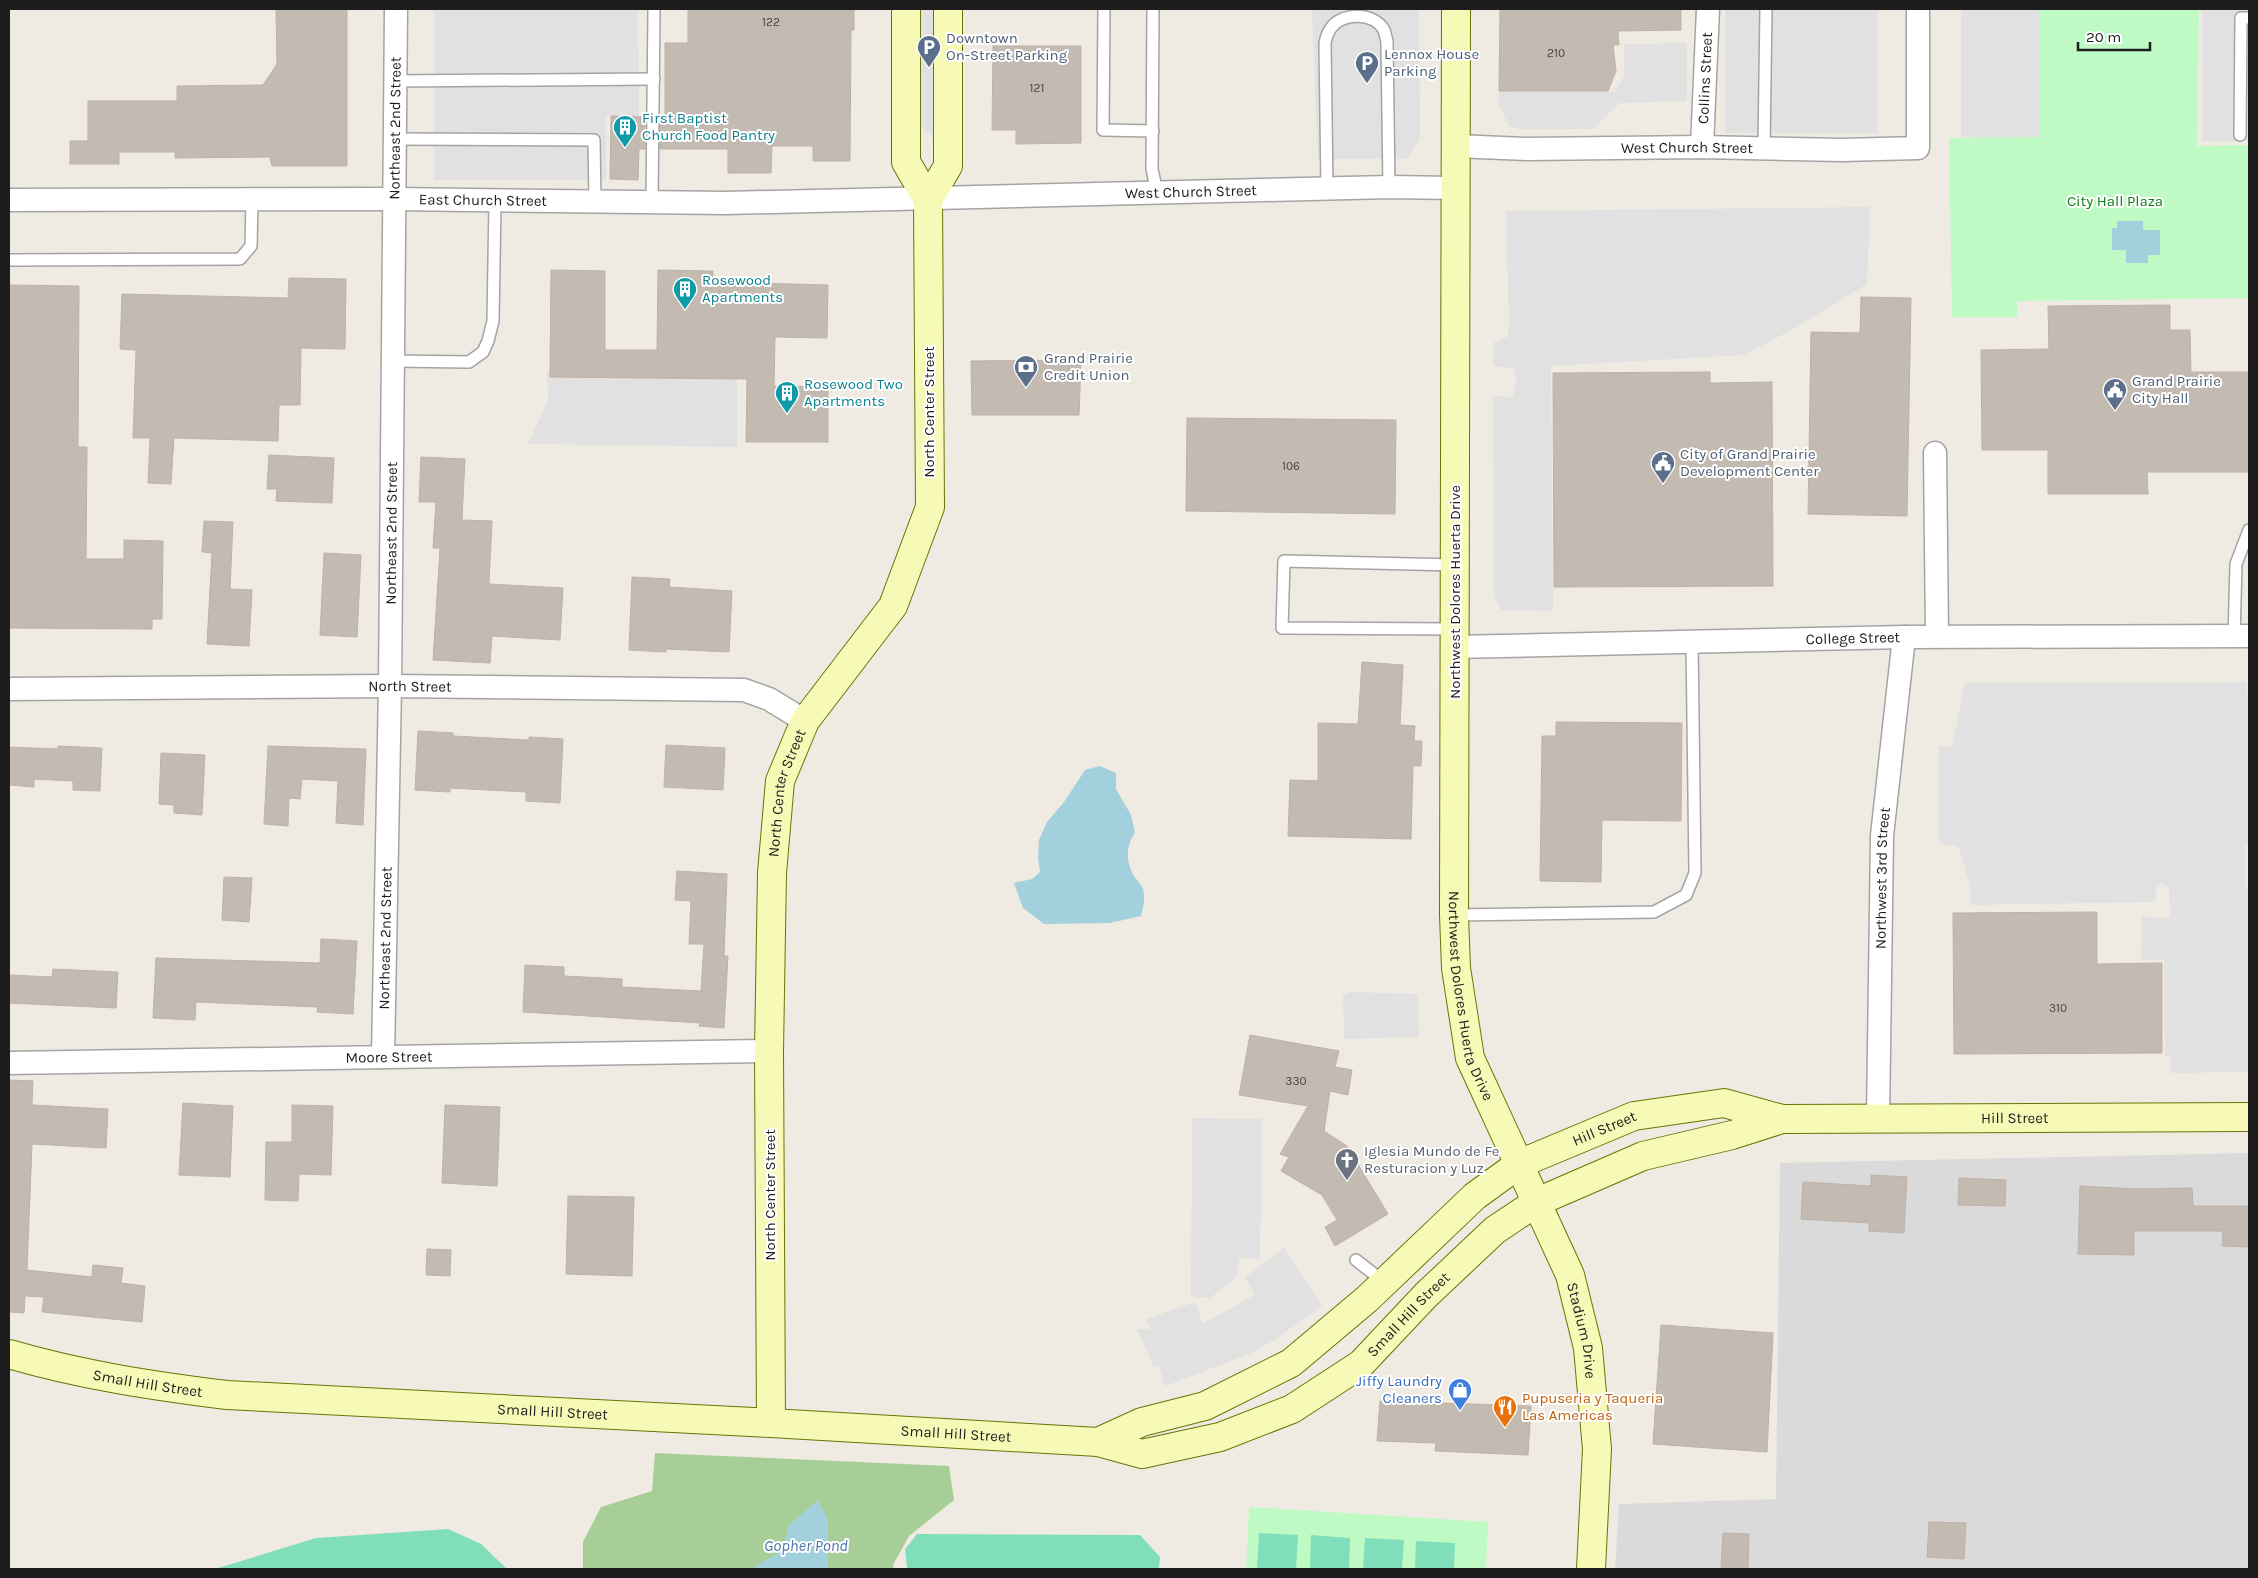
<svg xmlns="http://www.w3.org/2000/svg" width="2258" height="1578" font-family="Karla,sans-serif">
  <style>
    .residential { fill: #dbdada }
    .forest { fill: #a7ce97 }
    .park { fill: #bffac4 }
    .pitch { fill: #80dfba }
    .parking { fill: #e1e1e1 }
    .water { fill: #a3d0dd }
    .building { fill: #c3bab2; stroke: #c0b1a5 }
    .lines { fill: none; stroke-linecap: round; stroke-linejoin: round }
    .lane-casing { stroke: #a4a4a4; stroke-width: 14 }
    .street-casing { stroke: #a4a4a4; stroke-width: 25 }
    .secondary-casing { stroke: #687504; stroke-width: 30 }
    .lane { stroke: #fff; stroke-width: 11 }
    .street { stroke: #fff; stroke-width: 22 }
    .secondary { stroke: #f6fab6; stroke-width: 28 }
    .labels { text-anchor: middle; dominant-baseline: central; stroke-width: 4; stroke-linejoin: round; paint-order: stroke }
    .number-label { font-size: 12px; fill: #464442 }
    .service-label { font-size: 15px; fill: #4e5e75; stroke: #fff; text-anchor: start }
    .street-label { font-size: 15px; fill: #1d1d1d; stroke: #fff }
    .culture-label { font-size: 15px; fill: #0d838f; stroke: #fff; text-anchor: start }
    .park-label { font-size: 15px; fill: #0b7c14; stroke: #fff }
    .worship-label { font-size: 15px; fill: #5b616d; stroke: #fff; text-anchor: start }
    .shop-label { font-size: 15px; fill: #366cbe; stroke: #fff; text-anchor: end }
    .food-label { font-size: 15px; fill: #c56008; stroke: #fff; text-anchor: start }
    .water-label { font-size: 16px; font-style: italic; fill: #4676a6; stroke: #fff }
  </style>
  <rect width="100%" height="100%" fill="#efebe3"/>
  <polygon class="residential" points="2249,1153 2249,1569 1615,1569 1619,1504 1776,1499 1780,1163"/>
  <polygon class="forest" points="655,1453 949,1466 954,1500 909,1536 893,1565 894,1569 583,1569 583,1542 601,1507 652,1491"/>
  <g class="park">
    <polygon points="2038,9 2199,9 2197,146 2249,145 2249,298 2017,301 2017,317 1952,317 1949,138 2039,137"/>
    <polygon points="1249,1507 1488,1522 1486,1569 1246,1569"/>
  </g>
  <g class="pitch">
    <polygon points="448,1529 481,1544 507,1569 215,1569 316,1538"/>
    <polygon points="1259,1533 1298,1535 1296,1569 1257,1569"/>
    <polygon points="917,1534 1140,1535 1160,1557 1159,1569 907,1569 905,1549"/>
    <polygon points="1311,1535 1350,1538 1349,1569 1310,1569"/>
    <polygon points="1365,1538 1404,1540 1402,1569 1363,1569"/>
    <polygon points="1416,1541 1455,1543 1454,1569 1415,1569"/>
  </g>
  <g class="parking">
    <polygon points="434,9 638,9 639,116 606,116 606,180 434,180"/>
    <polygon points="921,9 938,9 938,141 921,127"/>
    <polygon points="1312,9 1419,9 1420,139 1406,159 1318,159"/>
    <polygon points="1725,9 1878,9 1878,134 1725,133"/>
    <rect x="1961" y="9" width="78" height="128"/>
    <rect x="2202" y="9" width="47" height="132"/>
    <polygon points="1687,43 1687,101 1620,103 1593,129 1518,129 1509,126 1499,105 1499,91 1614,92 1624,76 1624,44"/>
    <polygon points="1870,207 1867,284 1795,328 1744,355 1551,366 1553,611 1501,610 1494,596 1493,396 1512,397 1516,386 1515,369 1493,366 1494,342 1507,337 1509,325 1506,211"/>
    <polygon points="547,370 737,375 737,447 528,444 548,401"/>
    <polygon points="2246,682 2249,704 2249,845 2245,845 2245,887 2249,889 2249,1070 2246,1072 2171,1073 2171,1056 2165,1057 2164,960 2141,960 2142,917 2170,918 2169,888 2162,883 2157,887 2155,902 1971,905 1970,886 1958,846 1939,844 1939,746 1952,747 1965,683"/>
    <polygon points="1351,992 1418,994 1419,1037 1344,1039 1343,995"/>
    <polygon points="1192,1118 1262,1119 1260,1259 1239,1258 1237,1277 1210,1298 1191,1297"/>
    <polygon points="1284,1247 1322,1306 1273,1341 1249,1354 1165,1386 1159,1366 1154,1367 1137,1329 1150,1329 1146,1319 1195,1302 1203,1324 1210,1320 1255,1295 1245,1278"/>
  </g>
  <g class="water">
    <polygon points="2117,221 2143,221 2143,230 2160,230 2160,255 2148,255 2148,263 2126,263 2126,250 2112,250 2112,228 2117,228"/>
    <path d="M 1100,766 L 1116,773 L 1116,789 L 1131,815 L 1135,832 C 1126,847 1125,860 1134,876 C 1137,880 1141,884 1143,889 C 1146,898 1143,907 1141,916 L 1110,923 L 1044,924 L 1023,908 L 1014,883 L 1032,879 L 1040,872 L 1038,858 L 1039,840 L 1047,822 L 1064,802 L 1085,770 Z"/>
    <polygon points="818,1500 828,1520 828,1569 755,1569 757,1565 782,1551 789,1525"/>
  </g>
  <g class="building">
    <polygon points="276,9 347,9 347,166 272,166 270,157 175,158 175,152 119,152 119,164 70,164 70,141 88,141 88,101 177,101 177,86 263,85 277,64"/>
    <polygon points="688,9 854,9 854,30 851,30 850,161 813,161 813,146 772,146 771,173 728,173 728,149 660,149 660,117 665,117 665,43 688,43"/>
    <polygon points="1500,9 1681,9 1681,30 1618,31 1619,45 1613,45 1616,71 1608,91 1499,91"/>
    <polygon points="993,46 1081,46 1081,143 1016,144 1016,130 992,130"/>
    <polygon points="611,116 645,117 645,149 639,149 638,180 610,179"/>
    <polygon points="551,270 605,271 605,350 657,350 658,270 713,271 713,282 828,285 827,338 775,337 774,386 828,387 828,442 746,442 747,379 550,377"/>
    <polygon points="289,278 346,279 345,349 301,348 300,405 279,405 278,441 174,438 171,484 148,483 150,438 133,438 136,350 120,349 122,294 288,298"/>
    <polygon points="9,285 79,286 78,447 87,447 86,559 124,559 124,540 163,541 162,619 152,619 152,629 9,628"/>
    <polygon points="1861,297 1911,298 1907,516 1808,514 1811,332 1860,333"/>
    <polygon points="2170,305 2170,330 2190,330 2191,372 2249,372 2249,472 2147,472 2148,494 2048,494 2048,450 1982,450 1981,350 2049,349 2048,306"/>
    <polygon points="1081,360 1079,415 972,415 971,361"/>
    <polygon points="1710,372 1710,383 1772,382 1773,586 1554,587 1553,373"/>
    <polygon points="1187,418 1396,420 1395,514 1186,511"/>
    <polygon points="269,455 334,458 332,503 276,501 277,489 267,489"/>
    <polygon points="421,457 465,459 462,520 492,521 489,584 563,588 560,640 492,636 490,663 433,660 440,548 433,548 436,502 419,502"/>
    <polygon points="204,521 233,522 230,589 252,590 249,646 207,644 212,553 202,552"/>
    <polygon points="324,553 361,555 357,637 320,635"/>
    <polygon points="632,577 670,579 669,587 732,591 729,652 666,649 666,652 629,650"/>
    <polygon points="1362,662 1403,665 1400,725 1415,726 1414,741 1422,741 1421,766 1413,766 1411,839 1288,836 1290,780 1318,781 1318,723 1358,724"/>
    <polygon points="1556,722 1682,723 1681,821 1602,820 1601,882 1540,881 1542,736 1556,736"/>
    <polygon points="418,731 453,733 453,736 529,740 529,737 563,739 560,803 526,801 526,792 450,788 450,792 415,790"/>
    <polygon points="666,745 725,748 723,790 664,787"/>
    <polygon points="58,746 102,748 100,791 73,790 73,781 34,779 34,787 9,785 9,747 58,749"/>
    <polygon points="268,746 366,749 363,825 336,823 338,781 302,779 300,799 289,798 288,826 264,824"/>
    <polygon points="161,753 205,755 202,815 174,813 174,805 159,804"/>
    <polygon points="677,871 727,874 724,956 728,956 724,1028 699,1026 700,1023 523,1012 525,965 564,967 564,976 622,979 622,987 701,991 704,944 689,944 691,901 675,900"/>
    <polygon points="224,877 252,878 249,922 222,920"/>
    <polygon points="2097,912 2097,964 2162,963 2162,1053 1954,1054 1953,913"/>
    <polygon points="321,939 357,941 353,1014 317,1012 318,1007 196,1002 195,1020 153,1018 156,958 320,963"/>
    <polygon points="53,969 118,972 116,1008 9,1003 9,975 52,977"/>
    <polygon points="1250,1035 1339,1051 1335,1067 1352,1070 1348,1095 1330,1091 1324,1131 1347,1146 1388,1214 1335,1246 1325,1227 1337,1220 1322,1195 1281,1171 1289,1157 1280,1154 1308,1106 1239,1095"/>
    <polygon points="9,1080 33,1081 32,1105 108,1109 106,1148 32,1144 27,1270 92,1277 93,1265 123,1268 121,1283 145,1286 142,1322 42,1312 44,1297 25,1296 24,1313 9,1312"/>
    <polygon points="183,1103 233,1106 230,1177 179,1175"/>
    <polygon points="292,1105 333,1106 331,1175 299,1174 298,1201 265,1200 266,1142 292,1142"/>
    <polygon points="445,1105 500,1107 497,1186 442,1183"/>
    <polygon points="1871,1175 1907,1177 1904,1233 1869,1231 1869,1223 1801,1219 1803,1182 1871,1186"/>
    <polygon points="1959,1178 2006,1180 2005,1206 1958,1205"/>
    <polygon points="2080,1186 2135,1189 2192,1188 2193,1206 2249,1206 2249,1247 2222,1246 2223,1231 2134,1231 2134,1255 2078,1254"/>
    <polygon points="568,1196 634,1197 632,1276 566,1274"/>
    <polygon points="427,1249 451,1250 450,1276 426,1275"/>
    <polygon points="1661,1325 1773,1333 1767,1452 1653,1444"/>
    <polygon points="1380,1401 1531,1406 1528,1455 1435,1451 1436,1443 1377,1441"/>
    <polygon points="1929,1522 1966,1523 1964,1559 1927,1557"/>
    <polygon points="1723,1533 1749,1534 1748,1569 1721,1569"/>
  </g>
  <g class="lines">
    <g class="lane-casing">
      <g id="lane">
        <polyline points="1104,9 1103,130 1153,131"/>
        <polyline points="1153,9 1152,169 1157,193"/>
        <polyline points="395,81 654,79"/>
        <polyline points="2240,135 2241,18 2249,18"/>
        <polyline points="394,139 594,140 595,202"/>
        <polyline points="1764,148 1766,9"/>
        <path d="M 1327,189 L 1325,43 C 1326,38 1328,32 1331,28 C 1342,12 1374,12 1384,30 C 1385,33 1386,38 1387,41 L 1389,187"/>
        <polyline points="652,202 654,9"/>
        <polyline points="9,260 240,259 251,246 252,200"/>
        <polyline points="392,361 469,362 483,352 488,341 493,321 495,202"/>
        <polyline points="1455,629 1282,628 1284,561 1455,565"/>
        <polyline points="2234,637 2236,564 2249,530"/>
        <polyline points="1454,915 1654,912 1686,895 1695,873 1692,641"/>
        <polyline points="1356,1260 1384,1282"/>
      </g>
    </g>
    <g class="street-casing">
      <g id="street">
        <path id="s1" d="M 1456,146 L 1527,149 L 1702,147 L 1842,150 L 1918,148 L 1918,9"/>
        <path id="s2" d="M 1702,147 L 1708,9"/>
        <path id="s3" d="M 9,200 L 393,199 L 726,203 L 1389,187 L 1455,188"/>
        <polyline points="1935,453 1937,636"/>
        <path id="s4" d="M 1455,647 L 1904,637 L 2249,636"/>
        <path id="s5" d="M 9,689 L 390,686 L 744,690 L 769,699 L 805,721"/>
        <path id="s6" d="M 383,1057 L 390,686 L 396,9"/>
        <path id="s7" d="M 9,1063 L 769,1051"/>
        <path id="s8" d="M 1878,1119 L 1882,836 L 1904,637"/>
      </g>
    </g>
    <g class="secondary-casing">
      <g id="secondary">
        <path id="s9" d="M 1456,9 L 1454,915 L 1456,968 L 1470,1058 L 1570,1275 L 1588,1348 L 1597,1449 L 1591,1569"/>
        <polyline points="928,200 948,166 948,9"/>
        <path id="s10" d="M 9,1354 C 81,1375 153,1386 227,1395 L 771,1423 L 1098,1442 L 1142,1454 L 1220,1437 L 1292,1409 L 1361,1364 L 1426,1295 L 1495,1230 L 1537,1202 L 1643,1156 L 1732,1135 L 1782,1119"/>
        <path id="s11" d="M 771,1423 L 769,1051 L 772,873 L 780,781 L 805,721 L 893,606 L 930,507 L 928,200 L 906,162 L 906,9"/>
        <path id="s12" d="M 1098,1442 L 1142,1422 L 1205,1406 L 1291,1363 L 1367,1299 L 1475,1196 L 1519,1164 L 1634,1116 L 1724,1103 L 1782,1119 L 2249,1117"/>
      </g>
    </g>
    <use href="#lane" class="lane"/>
    <use href="#street" class="street"/>
    <use href="#secondary" class="secondary"/>
  </g>
  <defs>
    <g id="parking-pin" transform="scale(1.25)"><path d="M0 17L-7.5 6A9.5 9.5 0 1 1 7.5 6Z" fill="#5c6f8a" stroke="#fff"/><path d="M-3.5-5.5H1a3.5 3.5 0 0 1 0 7H-1V5.5H-3.5ZM-1-3.4V-.6H.8a1.4 1.4 0 0 0 0-2.8Z" fill="#fff"/></g>
    <g id="building-pin" transform="scale(1.25)"><path d="M0 17L-7.5 6A9.5 9.5 0 1 1 7.5 6Z" fill="#0f9aa8" stroke="#fff"/><path d="M-4-6H4V6H1V3H-1V6H-4ZM-2.5-4.3h1.7v1.8h-1.7ZM.8-4.3h1.7v1.8H.8ZM-2.5-1h1.7V.8h-1.7ZM.8-1h1.7V.8H.8Z" fill="#fff"/></g>
    <g id="bank-pin" transform="scale(1.25)"><path d="M0 17L-7.5 6A9.5 9.5 0 1 1 7.5 6Z" fill="#5c6f8a" stroke="#fff"/><path d="M-6-4H6V4H-6ZM0-2.3a2.3 2.3 0 1 0 0 4.6a2.3 2.3 0 1 0 0-4.6Z" fill="#fff"/></g>
    <g id="civic-pin" transform="scale(1.25)"><path d="M0 17L-7.5 6A9.5 9.5 0 1 1 7.5 6Z" fill="#5c6f8a" stroke="#fff"/><path d="M-.6-6.5H3V-4.5H.6V-3L4-1V1h2V6H-6V1h2V-1L-.6-3ZM-1.2 2.5V6h2.4V2.5Z" fill="#fff"/></g>
    <g id="church-pin" transform="scale(1.25)"><path d="M0 17L-7.5 6A9.5 9.5 0 1 1 7.5 6Z" fill="#6b7280" stroke="#fff"/><path d="M-1.2-6h2.4v3.5h3.3v2.4h-3.3V6h-2.4V-.1h-3.3v-2.4h3.3Z" fill="#fff"/></g>
    <g id="shop-pin" transform="scale(1.25)"><path d="M0 17L-7.5 6A9.5 9.5 0 1 1 7.5 6Z" fill="#3f7fe0" stroke="#fff"/><path d="M-5-2.5h2.3a2.7 3.5 0 0 1 5.4 0H5L5.5 6h-11ZM-1.5-2.5h3a1.5 2.3 0 0 0-3 0Z" fill="#fff"/></g>
    <g id="restaurant-pin" transform="scale(1.25)"><path d="M0 17L-7.5 6A9.5 9.5 0 1 1 7.5 6Z" fill="#e8710a" stroke="#fff"/><path d="M-5-6h1v4h1v-4h1v4h1v-4h1v5L-1.5 .5V6h-2V.5L-5-1ZM5-6V6H3V1.5H1.5Q1.5-4 5-6Z" fill="#fff"/></g>
  </defs>
  <g fill-rule="evenodd">
    <use href="#parking-pin" x="929" y="47"/>
    <use href="#parking-pin" x="1367" y="63"/>
    <use href="#building-pin" x="625" y="127"/>
    <use href="#building-pin" x="685" y="289"/>
    <use href="#bank-pin" x="1026" y="367"/>
    <use href="#civic-pin" x="2115" y="390"/>
    <use href="#building-pin" x="787" y="393"/>
    <use href="#civic-pin" x="1663" y="463"/>
    <use href="#church-pin" x="1347" y="1160"/>
    <use href="#shop-pin" x="1460" y="1390"/>
    <use href="#restaurant-pin" x="1505" y="1407"/>
  </g>
  <g class="labels">
    <g class="number-label">
      <text x="771" y="22">122</text>
      <text x="1556" y="53">210</text>
      <text x="1037" y="88">121</text>
      <text x="1291" y="466">106</text>
      <text x="2058" y="1008">310</text>
      <text x="1296" y="1081">330</text>
    </g>
    <g class="service-label">
      <text x="946" y="38">Downtown<tspan x="946" dy="17">On-Street Parking</tspan></text>
      <text x="1384" y="54">Lennox House<tspan x="1384" dy="17">Parking</tspan></text>
      <text x="1044" y="358">Grand Prairie<tspan x="1044" dy="17">Credit Union</tspan></text>
      <text x="2132" y="381">Grand Prairie<tspan x="2132" dy="17">City Hall</tspan></text>
      <text x="1680" y="454">City of Grand Prairie<tspan x="1680" dy="17">Development Center</tspan></text>
    </g>
    <g class="street-label">
      <text stroke="none"><textPath href="#s2" startOffset="69">Collins Street</textPath></text>
      <text stroke="none"><textPath href="#s6" startOffset="929">Northeast 2nd Street</textPath></text>
      <text stroke="none"><textPath href="#s1" startOffset="231">West Church Street</textPath></text>
      <text stroke="none"><textPath href="#s3" startOffset="1182">West Church Street</textPath></text>
      <text stroke="none"><textPath href="#s3" startOffset="474">East Church Street</textPath></text>
      <text transform="translate(929 412) rotate(-90)">North Center Street</text>
      <text stroke="none"><textPath href="#s6" startOffset="524">Northeast 2nd Street</textPath></text>
      <text transform="translate(1455 592) rotate(-90)">Northwest Dolores Huerta Drive</text>
      <text stroke="none"><textPath href="#s4" startOffset="398">College Street</textPath></text>
      <text stroke="none"><textPath href="#s5" startOffset="401">North Street</textPath></text>
      <text stroke="none"><textPath href="#s11" startOffset="632">North Center Street</textPath></text>
      <text stroke="none"><textPath href="#s8" startOffset="241">Northwest 3rd Street</textPath></text>
      <text stroke="none"><textPath href="#s6" startOffset="119">Northeast 2nd Street</textPath></text>
      <text stroke="none"><textPath href="#s9" startOffset="989">Northwest Dolores Huerta Drive</textPath></text>
      <text stroke="none"><textPath href="#s7" startOffset="380">Moore Street</textPath></text>
      <text stroke="none"><textPath href="#s12" startOffset="1021">Hill Street</textPath></text>
      <text stroke="none"><textPath href="#s12" startOffset="605">Hill Street</textPath></text>
      <text transform="translate(770 1195) rotate(-90)">North Center Street</text>
      <text stroke="none"><textPath href="#s10" startOffset="1448">Small Hill Street</textPath></text>
      <text stroke="none"><textPath href="#s9" startOffset="1346">Stadium Drive</textPath></text>
      <text stroke="none"><textPath href="#s10" startOffset="142">Small Hill Street</textPath></text>
      <text stroke="none"><textPath href="#s10" startOffset="548">Small Hill Street</textPath></text>
      <text stroke="none"><textPath href="#s10" startOffset="952">Small Hill Street</textPath></text>
    </g>
    <g class="culture-label">
      <text x="642" y="118">First Baptist<tspan x="642" dy="17">Church Food Pantry</tspan></text>
      <text x="702" y="280">Rosewood<tspan x="702" dy="17">Apartments</tspan></text>
      <text x="804" y="384">Rosewood Two<tspan x="804" dy="17">Apartments</tspan></text>
    </g>
    <g class="park-label">
      <text x="2115" y="201">City Hall Plaza</text>
    </g>
    <g class="worship-label">
      <text x="1364" y="1151">Iglesia Mundo de Fe<tspan x="1364" dy="17">Resturacion y Luz</tspan></text>
    </g>
    <g class="shop-label">
      <text x="1442" y="1381">Jiffy Laundry<tspan x="1442" dy="17">Cleaners</tspan></text>
    </g>
    <g class="food-label">
      <text x="1522" y="1398">Pupuseria y Taqueria<tspan x="1522" dy="17">Las Americas</tspan></text>
    </g>
    <g class="water-label">
      <text x="806" y="1545">Gopher Pond</text>
    </g>
  </g>
  <rect width="2258" height="1578" fill="none" stroke="#1d1d1d" stroke-width="20"/>
  <path d="M2078 42v8h72v-8" fill="none" stroke="#1d1d1d" stroke-width="2.5"/>
  <text x="2086" y="42" font-size="15" fill="#1d1d1d" stroke="#ffffff" stroke-width="4" paint-order="stroke">20 m</text>
</svg>
